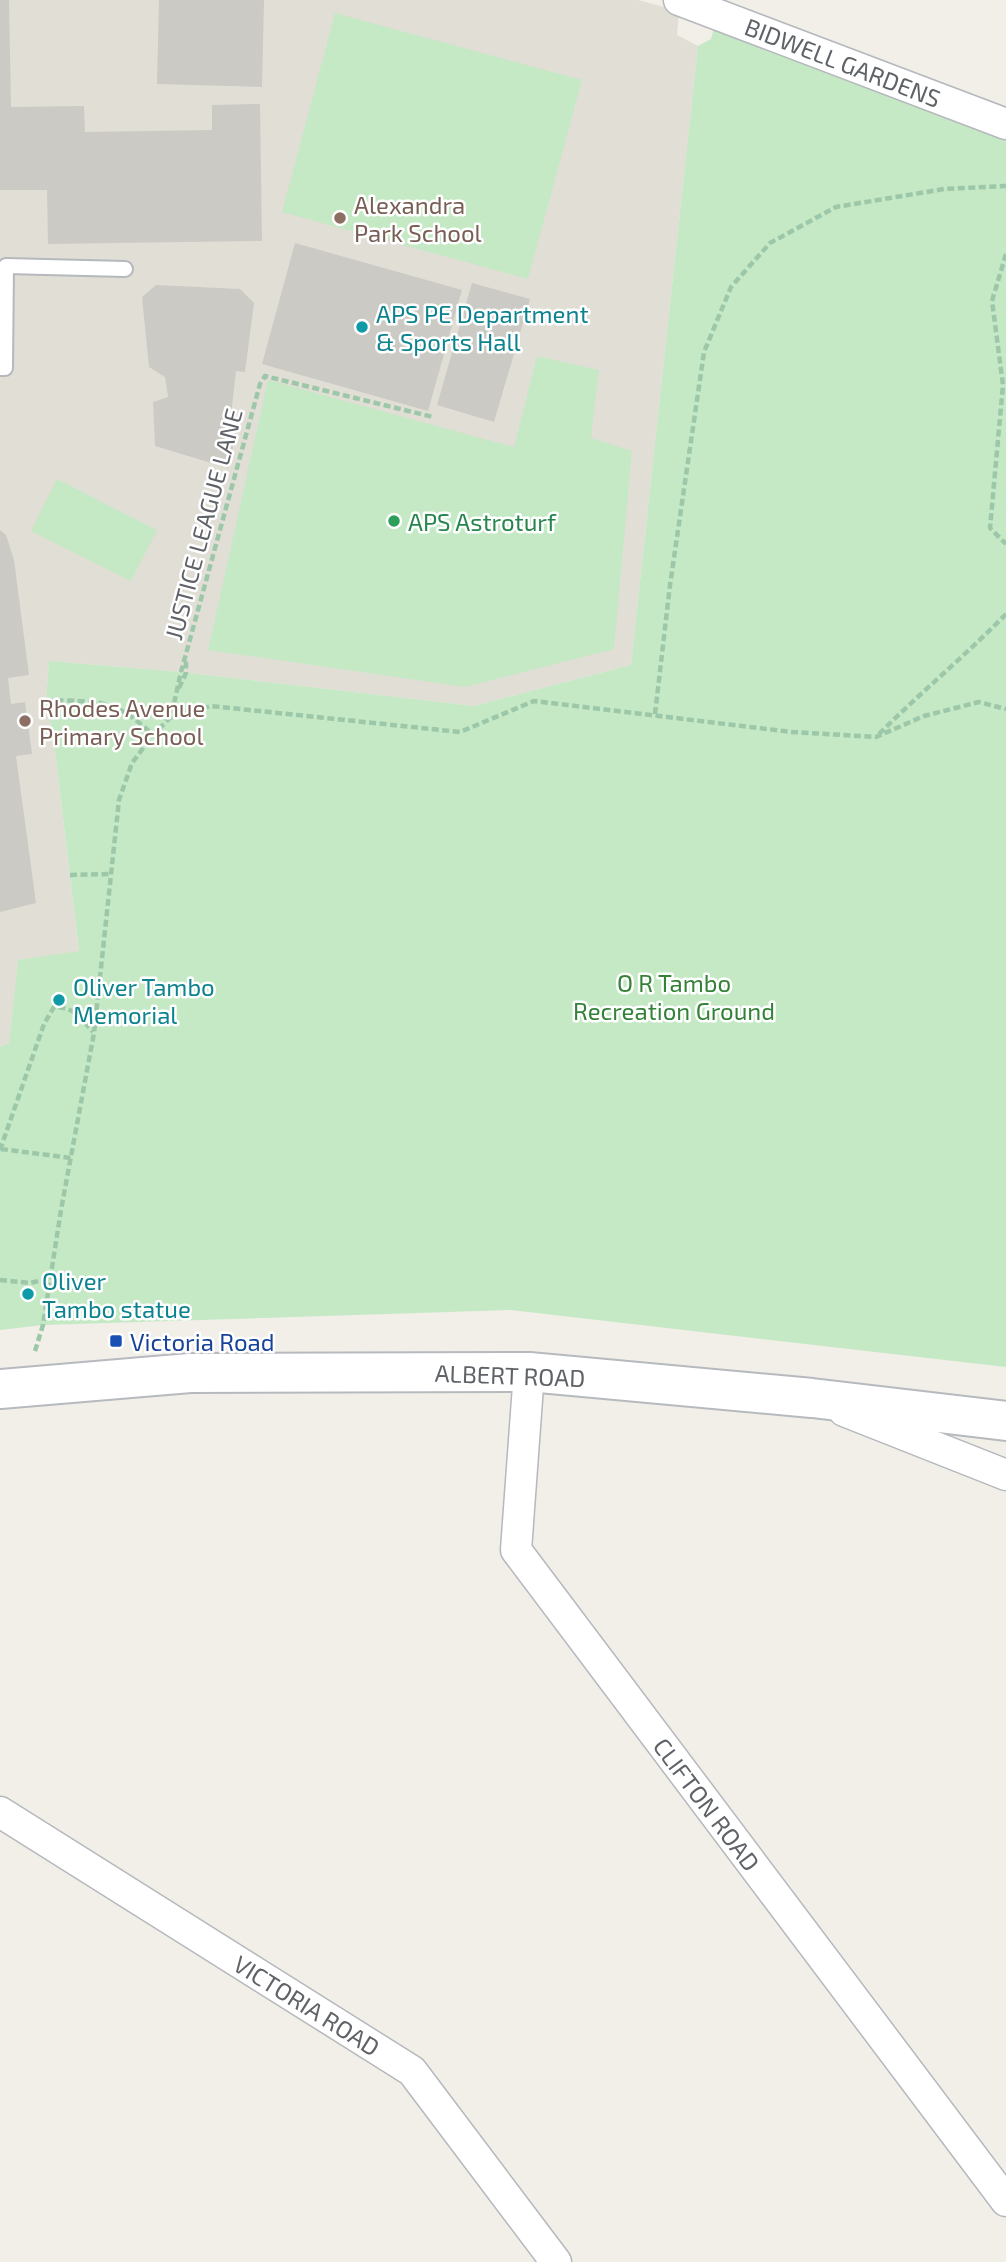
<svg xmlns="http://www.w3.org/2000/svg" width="1006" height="2262" font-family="'Exo 2',sans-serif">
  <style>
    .education { fill: #e1ded6 }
    .green { fill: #c5e8c5 }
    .building { fill: #cccac5 }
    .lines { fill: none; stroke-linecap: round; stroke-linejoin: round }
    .service-casing { stroke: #b5b8bc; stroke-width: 18 }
    .minor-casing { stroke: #b5b8bc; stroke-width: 33 }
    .secondary-casing { stroke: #b6babf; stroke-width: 42 }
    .path { stroke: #9cc7a9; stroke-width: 4.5; stroke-dasharray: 7 3.5; stroke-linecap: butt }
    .service { stroke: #fff; stroke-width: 14 }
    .minor { stroke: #fff; stroke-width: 30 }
    .secondary { stroke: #fff; stroke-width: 38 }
    .education-dot { fill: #8d6e63; stroke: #fff; stroke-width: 2.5 }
    .culture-dot { fill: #0f9aa8; stroke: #fff; stroke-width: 2.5 }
    .leisure-dot { fill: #2e9e5b; stroke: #fff; stroke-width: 2.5 }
    .transit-dot { fill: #1a4fb4; stroke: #fff; stroke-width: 2.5 }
    .labels { text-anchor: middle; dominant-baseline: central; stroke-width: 5; stroke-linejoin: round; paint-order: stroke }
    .street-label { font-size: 24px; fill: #5f6368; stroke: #fff }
    .education-label { font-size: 24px; fill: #785e54; stroke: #fff; text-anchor: start }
    .culture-label { font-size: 24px; fill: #0d838f; stroke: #fff; text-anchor: start }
    .leisure-label { font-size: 24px; fill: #27864d; stroke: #fff; text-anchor: start }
    .park-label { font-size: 24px; fill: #348238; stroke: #fff }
    .transit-label { font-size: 24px; fill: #164399; stroke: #fff; text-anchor: start }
  </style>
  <rect width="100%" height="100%" fill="#f1efe8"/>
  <polygon class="education" points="0,0 638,0 679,11 677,35 698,46 631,665 474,706 181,672 49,661 46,700 54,742 79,952 18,961 9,1043 0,1047"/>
  <g class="green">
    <polygon points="335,13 582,80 528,279 282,212"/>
    <polygon points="718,14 1006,124 1006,1367 511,1310 43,1325 0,1330 0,1047 9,1043 18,960 79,951 54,742 46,700 49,661 181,672 474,706 631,665 698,46 711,39"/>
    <polygon points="537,356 599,370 591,438 632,451 614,649 465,687 208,650 268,380 514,447"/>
    <polygon points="57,479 157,530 131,581 31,531"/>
  </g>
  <g class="building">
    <polygon points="0,0 9,0 11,107 84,106 85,132 212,130 212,105 260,104 262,241 48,244 47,190 0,190"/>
    <polygon points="159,0 264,0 262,87 157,84"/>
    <polygon points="295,243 462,290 428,411 262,364"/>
    <polygon points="472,283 530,299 494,422 437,405"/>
    <polygon points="156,285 240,289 254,303 245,372 236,371 231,415 240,416 228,468 155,446 153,402 168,397 165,377 149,367 142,297"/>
    <polygon points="0,530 6,535 14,560 29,675 8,678 11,704 25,702 32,754 16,756 36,903 0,912"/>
  </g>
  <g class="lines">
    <g class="service-casing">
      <polyline id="service" points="0,368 5,368 6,266 125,269"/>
    </g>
    <g class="minor-casing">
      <g id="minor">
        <polyline points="679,0 1006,124"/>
        <polyline points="529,1372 516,1550 1006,2201"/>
        <polyline points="844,1411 1006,1475"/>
        <polyline points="0,1812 412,2071 556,2262"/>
      </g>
    </g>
    <g class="secondary-casing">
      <polyline id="secondary" points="0,1389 190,1373 529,1372 812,1398 1006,1421"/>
    </g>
    <g class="path">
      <polyline points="1006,254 992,301 1003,385 990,528 1006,544"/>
      <polyline points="179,688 186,673 186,660"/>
      <path d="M 46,700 C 98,702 113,697 153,735"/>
      <polyline points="655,714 670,585 704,352 731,287 770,243 836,207 944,189 1006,186"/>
      <polyline points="172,717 211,706 460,732 534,701 792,732 876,737 924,716 979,702 1006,709"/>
      <path d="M 879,734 C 920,693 965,656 1006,614"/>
      <polyline points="70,875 111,874"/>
      <polyline points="1,1149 71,1158"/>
      <path d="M 0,1150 L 44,1024 L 54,1007 C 74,1007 80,1017 93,1032"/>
      <polyline points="0,1280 30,1283 51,1278"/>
      <polyline points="35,1351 43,1325 61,1210 94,1033 119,800 132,763 153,735 171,717 181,672 260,384 265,376 433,417"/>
    </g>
    <use href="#service" class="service"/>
    <use href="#minor" class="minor"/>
    <use href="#secondary" class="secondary"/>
  </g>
  <g class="education-dot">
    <circle cx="340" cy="218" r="7"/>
    <circle cx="25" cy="721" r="7"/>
  </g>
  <g class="culture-dot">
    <circle cx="362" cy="327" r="7"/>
    <circle cx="59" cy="1000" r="7"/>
    <circle cx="28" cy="1294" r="7"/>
  </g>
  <circle class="leisure-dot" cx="394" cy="521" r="7"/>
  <rect class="transit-dot" x="109" y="1334" width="14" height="14" rx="3.5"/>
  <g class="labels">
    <g class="street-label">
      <text transform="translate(843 62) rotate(21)">BIDWELL GARDENS</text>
      <text transform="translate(203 524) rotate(-75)">JUSTICE LEAGUE LANE</text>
      <text transform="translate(510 1375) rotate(2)">ALBERT ROAD</text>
      <text transform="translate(707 1804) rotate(53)">CLIFTON ROAD</text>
      <text transform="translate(307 2005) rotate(32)">VICTORIA ROAD</text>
    </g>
    <g class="education-label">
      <text x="354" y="204">Alexandra<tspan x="354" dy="28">Park School</tspan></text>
      <text x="39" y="707">Rhodes Avenue<tspan x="39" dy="28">Primary School</tspan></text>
    </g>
    <g class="culture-label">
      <text x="376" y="313">APS PE Department<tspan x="376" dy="28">&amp; Sports Hall</tspan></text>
      <text x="73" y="986">Oliver Tambo<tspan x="73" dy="28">Memorial</tspan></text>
      <text x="42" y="1280">Oliver<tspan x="42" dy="28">Tambo statue</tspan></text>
    </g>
    <g class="leisure-label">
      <text x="408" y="521">APS Astroturf</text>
    </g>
    <g class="park-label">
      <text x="674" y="982">O R Tambo<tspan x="674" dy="28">Recreation Ground</tspan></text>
    </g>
    <g class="transit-label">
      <text x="130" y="1341">Victoria Road</text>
    </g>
  </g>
</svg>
